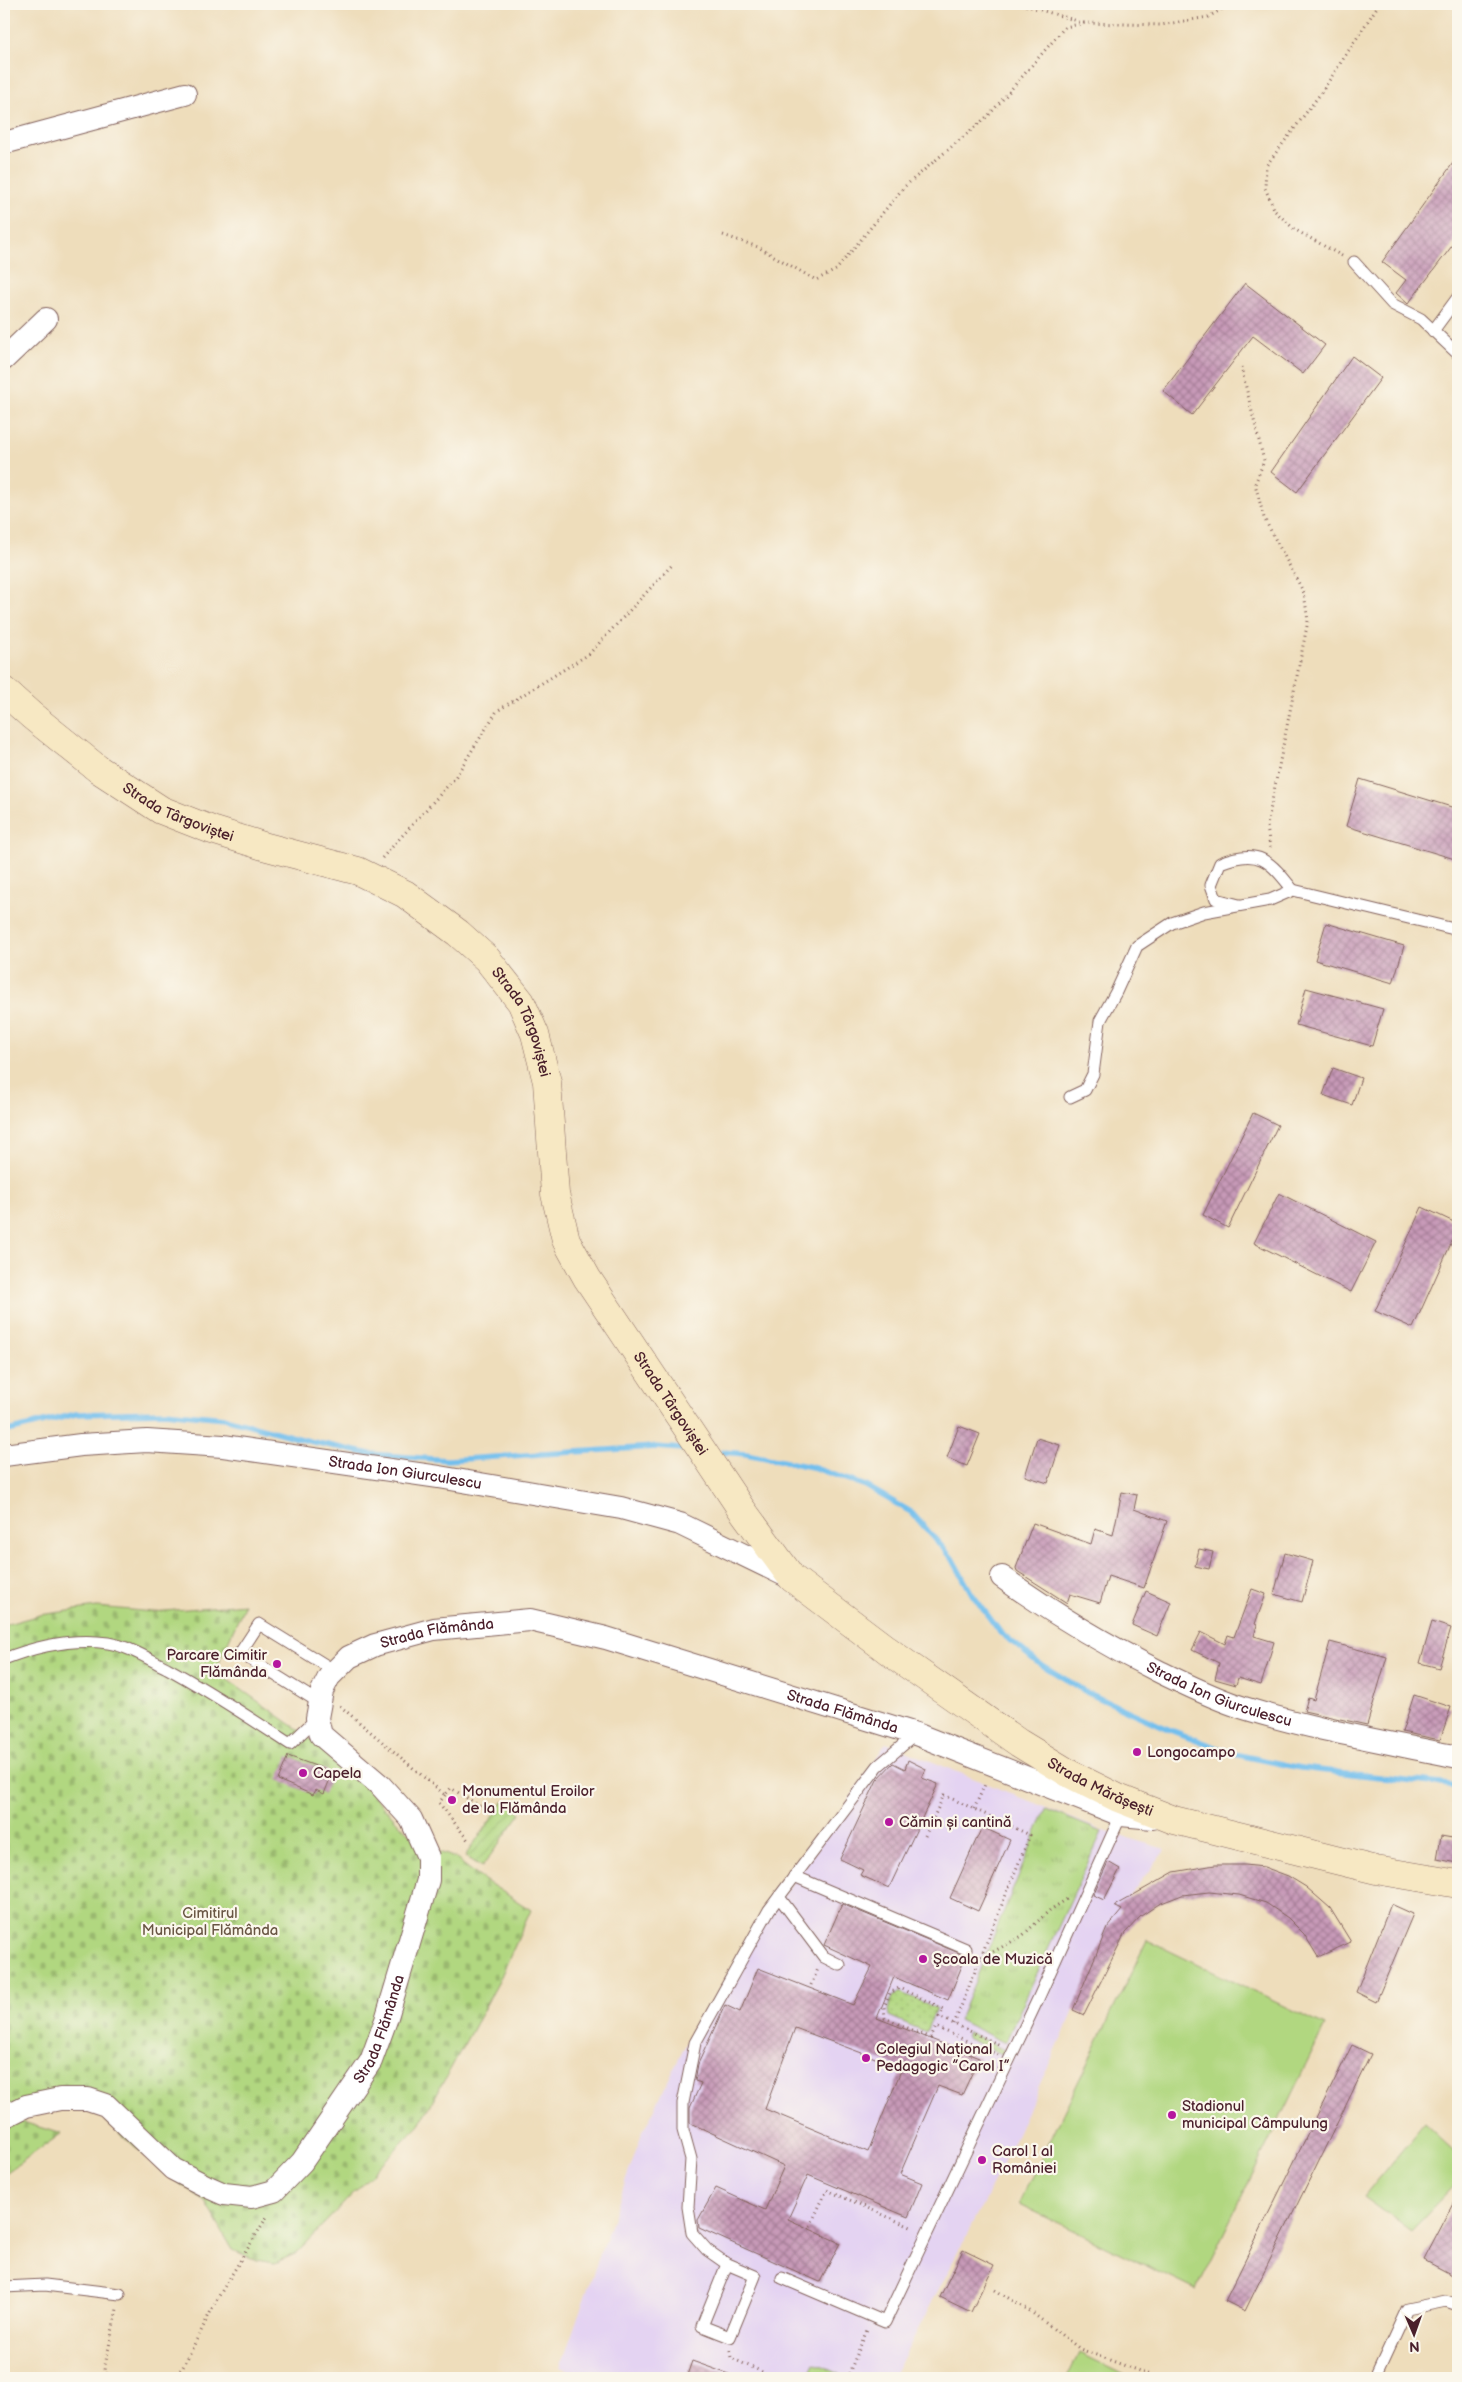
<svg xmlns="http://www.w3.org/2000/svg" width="1462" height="2382" font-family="'Balsamiq Sans',sans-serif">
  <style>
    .built { fill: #e4d3f2 }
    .grass { fill: url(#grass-dots); stroke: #7e7b56 }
    .cemetery { fill: url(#cemetery-stones); stroke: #7e7b56 }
    .park { fill: url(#park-tufts); stroke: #7e7b56 }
    .garden { fill: url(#garden-furrows); stroke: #7e7b56 }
    .pitch { fill: #b1d780; stroke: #7e7b56 }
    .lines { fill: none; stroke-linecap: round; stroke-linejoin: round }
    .stream { stroke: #73bfed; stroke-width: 5.5 }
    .building { fill: url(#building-cross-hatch); fill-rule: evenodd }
    .lane-casing { stroke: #83625d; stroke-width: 13 }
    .street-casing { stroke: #83625d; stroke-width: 24 }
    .secondary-casing { stroke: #83625d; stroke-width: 29 }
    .path { stroke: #83625d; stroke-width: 3; stroke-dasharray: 1 4; stroke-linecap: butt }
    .lane { stroke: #fff; stroke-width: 11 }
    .street { stroke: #fff; stroke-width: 22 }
    .secondary { stroke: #f7e8c3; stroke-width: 28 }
    .poi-dot { fill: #b5179e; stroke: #fbf7ec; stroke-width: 2 }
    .labels { text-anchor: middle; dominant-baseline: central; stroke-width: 4.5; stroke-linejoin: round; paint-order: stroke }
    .street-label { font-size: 15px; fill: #4a1f2b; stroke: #fbf7ec }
    .poi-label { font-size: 15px; fill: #4a1f2b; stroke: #fbf7ec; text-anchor: start }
    .park-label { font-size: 15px; fill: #695644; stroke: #fbf7ec }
  </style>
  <defs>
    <pattern id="grass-dots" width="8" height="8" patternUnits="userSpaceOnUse" patternTransform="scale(1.25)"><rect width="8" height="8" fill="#b1d780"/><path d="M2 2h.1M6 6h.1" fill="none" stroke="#9ab86f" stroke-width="1.8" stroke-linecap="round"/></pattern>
    <pattern id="cemetery-stones" width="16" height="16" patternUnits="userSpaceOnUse" patternTransform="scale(1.25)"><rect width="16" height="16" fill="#b1d780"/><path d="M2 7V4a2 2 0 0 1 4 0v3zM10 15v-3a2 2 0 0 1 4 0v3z" fill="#9ab86f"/></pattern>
    <pattern id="park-tufts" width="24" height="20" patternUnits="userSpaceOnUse" patternTransform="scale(1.25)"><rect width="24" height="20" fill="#b1d780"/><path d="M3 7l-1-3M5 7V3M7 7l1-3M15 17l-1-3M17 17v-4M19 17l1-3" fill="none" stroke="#9ab86f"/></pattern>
    <pattern id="garden-furrows" width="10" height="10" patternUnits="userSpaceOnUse" patternTransform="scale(1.25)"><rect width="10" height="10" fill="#b1d780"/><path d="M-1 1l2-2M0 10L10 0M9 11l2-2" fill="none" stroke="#9ab86f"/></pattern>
    <pattern id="building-cross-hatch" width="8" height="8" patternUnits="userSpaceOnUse" patternTransform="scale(1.25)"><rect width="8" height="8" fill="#c79ab8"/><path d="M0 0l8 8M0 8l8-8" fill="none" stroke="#a47d96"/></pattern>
  </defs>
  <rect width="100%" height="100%" fill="#fbf7ec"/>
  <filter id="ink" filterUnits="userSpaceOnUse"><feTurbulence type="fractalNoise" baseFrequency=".02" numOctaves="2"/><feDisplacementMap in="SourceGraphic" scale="10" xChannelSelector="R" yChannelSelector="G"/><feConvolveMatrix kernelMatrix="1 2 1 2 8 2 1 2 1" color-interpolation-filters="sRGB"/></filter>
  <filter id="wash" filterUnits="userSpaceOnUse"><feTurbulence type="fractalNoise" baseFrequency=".0096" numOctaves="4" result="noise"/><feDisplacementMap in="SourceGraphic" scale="20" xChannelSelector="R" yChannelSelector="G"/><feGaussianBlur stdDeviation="1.12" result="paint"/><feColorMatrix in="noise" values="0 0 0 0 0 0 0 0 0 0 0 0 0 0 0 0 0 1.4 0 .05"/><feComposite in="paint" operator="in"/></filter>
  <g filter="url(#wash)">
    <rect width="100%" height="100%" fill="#edb"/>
    <polygon class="built" points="886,1743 1106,1832 1166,1849 1124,1903 998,2174 893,2378 587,2378 560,2368 642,2134 692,2032 762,1925 826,1836"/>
    <g class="grass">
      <polygon points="901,1992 936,2008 926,2032 889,2016 888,2010 892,1997"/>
      <polygon points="968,2032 1004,2050 1002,2054 966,2038"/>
    </g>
    <g class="cemetery">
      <polygon points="245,1604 215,1671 296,1728 349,1769 406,1831 427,1847 455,1858 478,1876 531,1910 498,1983 420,2124 295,2254 274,2263 256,2260 233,2250 205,2202 162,2170 106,2121 109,2100 4,2108 4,1625 40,1615 97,1607 153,1612"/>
      <polygon points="20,2121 61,2134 4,2174 4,2126"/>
    </g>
    <g class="park">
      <polygon points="1046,1809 1102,1832 1005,2043 959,2020"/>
      <polygon points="814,2363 839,2374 838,2378 807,2378"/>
    </g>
    <polygon class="garden" points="504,1801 521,1813 482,1867 465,1856"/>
    <g class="pitch">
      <polygon points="1147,1940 1325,2026 1196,2290 1019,2204"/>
      <polygon points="1424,2123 1458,2155 1458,2182 1411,2231 1364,2197"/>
      <polygon points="1079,2353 1128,2377 1128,2378 1067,2378"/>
    </g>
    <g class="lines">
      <g class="stream">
        <polyline points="4,1432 76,1414 165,1412 225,1418 309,1441 370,1454 447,1460 655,1447 682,1449"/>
        <polyline points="723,1452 746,1454 812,1467 866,1486 911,1512 952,1558 972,1594 1000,1632 1037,1662 1088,1693 1168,1729 1234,1754 1301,1768 1458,1786"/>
      </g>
    </g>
    <g id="blocks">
      <g class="building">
        <polygon points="1458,156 1458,238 1408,304 1396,293 1406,280 1382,262"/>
        <polygon points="1245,283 1325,345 1303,374 1253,336 1192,415 1163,391"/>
        <polygon points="1352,356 1381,378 1297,492 1271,472"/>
        <polygon points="1360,779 1458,809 1458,860 1346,826"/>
        <polygon points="1326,923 1404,946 1393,983 1315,960"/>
        <polygon points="1306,988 1383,1009 1372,1046 1296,1025"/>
        <polygon points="1333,1068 1361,1078 1352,1105 1323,1095"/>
        <polygon points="1253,1113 1278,1125 1228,1228 1203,1215"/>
        <polygon points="1279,1193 1376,1242 1351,1292 1254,1243"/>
        <polygon points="1422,1207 1458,1224 1458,1228 1413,1328 1375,1311"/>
        <polygon points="959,1426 980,1434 967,1466 947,1458"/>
        <polygon points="1037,1438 1060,1445 1048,1483 1025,1476"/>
        <polygon points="1122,1492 1137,1495 1134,1509 1167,1521 1144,1588 1108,1576 1100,1603 1070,1594 1067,1603 1017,1571 1016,1568 1033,1523 1091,1544 1095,1529 1113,1535"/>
        <polygon points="1199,1549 1213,1552 1209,1569 1195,1566"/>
        <polygon points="1285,1553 1313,1561 1302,1602 1274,1594"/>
        <polygon points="1252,1589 1266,1594 1255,1624 1257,1625 1254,1636 1274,1642 1261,1685 1238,1678 1236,1685 1215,1679 1219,1663 1192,1650 1201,1632 1225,1644 1228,1635 1234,1637"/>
        <polygon points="1146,1591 1171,1602 1157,1636 1132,1625"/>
        <polygon points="1432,1622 1451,1628 1439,1668 1420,1663"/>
        <polygon points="1330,1642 1387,1657 1367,1725 1304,1711 1308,1698 1314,1700"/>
        <polygon points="1414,1695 1451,1707 1440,1740 1402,1732"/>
        <polygon points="288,1756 327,1770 324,1776 330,1779 324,1794 316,1790 313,1795 278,1780"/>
        <polygon points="908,1760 926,1769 922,1778 938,1784 889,1888 860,1875 863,1870 840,1859 877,1780 893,1763 905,1769"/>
        <polygon points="982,1827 1010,1840 978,1911 950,1898"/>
        <polygon points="1441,1836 1458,1839 1458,1863 1437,1859"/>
        <polygon points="1108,1862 1120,1869 1104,1900 1093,1895"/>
        <polygon points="1215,1865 1245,1865 1264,1867 1288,1876 1306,1887 1330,1908 1351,1942 1318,1957 1304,1934 1288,1918 1266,1903 1239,1895 1209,1892 1182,1895 1159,1904 1141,1916 1125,1933 1084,2015 1073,2010 1107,1928 1122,1910 1114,1906 1174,1872"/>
        <path d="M 842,1904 L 966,1956 L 948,2000 L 894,1977 L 877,2018 L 979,2058 L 962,2095 L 938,2086 L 900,2174 L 922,2183 L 908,2217 L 808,2175 L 788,2219 L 840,2243 L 820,2282 L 699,2228 L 698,2220 L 716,2188 L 765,2210 L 784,2166 L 690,2123 L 690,2108 L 701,2083 L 695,2081 L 698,2064 L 725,2005 L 740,2012 L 758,1968 L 853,2005 L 872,1967 L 824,1945 ZM 795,2028 L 902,2068 L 868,2152 L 765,2109 Z"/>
        <polygon points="1391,1904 1413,1914 1376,2002 1356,1992"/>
        <polygon points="1352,2045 1371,2054 1245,2311 1225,2301"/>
        <polygon points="1458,2195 1458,2278 1424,2260"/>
        <polygon points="963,2250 994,2265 971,2312 940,2297"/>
        <polygon points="692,2361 734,2376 733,2378 686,2378"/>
      </g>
    </g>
  </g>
  <g filter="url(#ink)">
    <use href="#blocks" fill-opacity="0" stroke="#83625d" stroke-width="1"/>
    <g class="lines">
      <g class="lane-casing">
        <g id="lane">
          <polyline points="1354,262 1392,304 1421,319 1458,354"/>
          <polyline points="1433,331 1458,297"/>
          <path d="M 1239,905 L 1216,899 L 1211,885 L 1220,863 C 1259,847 1270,861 1293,890"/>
          <polyline points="1070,1097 1085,1090 1093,1074 1100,1021 1116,992 1137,946 1172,923 1204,912 1270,900 1293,890 1458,930"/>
          <path d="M 4,1659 C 37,1646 72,1638 108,1643 C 128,1646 149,1659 167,1668 C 210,1691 250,1718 290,1744 L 317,1718"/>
          <polyline points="320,1703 240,1653 259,1624 335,1671"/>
          <polyline points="794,1876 966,1949"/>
          <polyline points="779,1897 824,1957 840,1965"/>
          <polyline points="727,2264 702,2326 730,2337 755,2276 727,2264 707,2250 692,2233 688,2207 691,2159 683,2130 683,2103 695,2043 769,1910 878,1766 916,1734"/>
          <polyline points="782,2278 885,2322 1038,1999 1121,1815"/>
          <polyline points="4,2287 45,2285 120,2294"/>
          <polyline points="1377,2374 1407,2309 1446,2301 1458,2305"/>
        </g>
      </g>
      <g class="street-casing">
        <g id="street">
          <polyline points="4,143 185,94"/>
          <polyline points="4,359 46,319"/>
          <path id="s1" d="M 4,1455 L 81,1445 L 147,1441 L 223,1446 L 439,1477 L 621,1508 L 680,1524 L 791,1578"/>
          <path id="s2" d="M 1002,1577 C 1052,1613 1104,1644 1160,1672 C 1187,1685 1215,1699 1244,1708 C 1314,1730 1387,1742 1458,1757"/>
          <path id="s3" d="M 4,2117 L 26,2106 L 60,2099 L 88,2099 L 106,2105 L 173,2169 L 206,2186 L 224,2194 L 252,2197 L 274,2191 L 302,2162 L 371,2061 L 386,2020 L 428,1880 L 428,1857 L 411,1819 L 381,1786 L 321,1735 L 317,1718 L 322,1691 L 329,1677 L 349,1657 L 375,1645 L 434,1629 L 530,1620 L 606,1638 L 916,1734 L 1121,1815 L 1153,1818"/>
        </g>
      </g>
      <g class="secondary-casing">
        <g id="secondary">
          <path id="s4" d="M 4,691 L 32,716 L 98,769 L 161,810 L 212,830 L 263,846 L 358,871 L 405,894 L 458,933 L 487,959 L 521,1002 L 535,1034 L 547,1082 L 555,1194 L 566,1240 L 587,1278 L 740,1507 L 792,1578 L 894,1655 L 1019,1743 L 1070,1774 L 1118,1798 L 1174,1820 L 1376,1870 L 1458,1884"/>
        </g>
      </g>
      <g class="path">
        <polyline points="1021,4 1084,23"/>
        <polyline points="723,235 758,247 816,280 836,270 904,187 989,115 1065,27 1085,23 1161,25 1208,17 1231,4"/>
        <polyline points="1342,256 1294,229 1275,211 1265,188 1266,166 1321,93 1379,4"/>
        <polyline points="1241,367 1264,461 1255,484 1264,518 1304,593 1308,621 1267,826 1270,848"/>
        <polyline points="382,858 454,779 497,711 589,654 673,564"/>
        <polyline points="340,1706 445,1795 451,1788 489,1812"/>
        <polyline points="445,1795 439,1803 468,1840"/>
        <polyline points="974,1809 986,1782"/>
        <polyline points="925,1836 944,1795 1030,1835 980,1959"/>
        <polyline points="811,1985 818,1969"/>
        <polyline points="954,2024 980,1959 1022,1936 1050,1910 1067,1899"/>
        <polyline points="998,2055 936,2027 931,2038 885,2018 884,2007 890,1993 899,1988 944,2009 939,2017 1000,2045"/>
        <polyline points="810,2226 827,2190 913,2228"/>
        <polyline points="995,2290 1027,2309 1080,2349 1158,2378"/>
        <polyline points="730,2351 731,2358 776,2378"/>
        <polyline points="109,2378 104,2370 117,2309"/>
        <polyline points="167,2378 182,2369 217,2299 268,2215"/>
        <polyline points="847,2378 867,2330"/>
      </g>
      <use href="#lane" class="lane"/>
      <use href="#street" class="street"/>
      <use href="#secondary" class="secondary"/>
    </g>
  </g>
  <g class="poi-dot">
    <circle cx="277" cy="1664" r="5"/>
    <circle cx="1137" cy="1752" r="5"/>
    <circle cx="303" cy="1773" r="5"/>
    <circle cx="452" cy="1800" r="5"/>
    <circle cx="889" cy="1822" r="5"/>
    <circle cx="923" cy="1959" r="5"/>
    <circle cx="866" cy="2058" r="5"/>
    <circle cx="1172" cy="2115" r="5"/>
    <circle cx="982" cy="2160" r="5"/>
  </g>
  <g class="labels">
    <g class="street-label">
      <text stroke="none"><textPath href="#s4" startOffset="214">Strada Târgoviștei</textPath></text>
      <text stroke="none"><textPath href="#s4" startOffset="634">Strada Târgoviștei</textPath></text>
      <text stroke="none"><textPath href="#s4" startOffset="1054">Strada Târgoviștei</textPath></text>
      <text stroke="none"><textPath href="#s1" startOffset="404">Strada Ion Giurculescu</textPath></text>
      <text stroke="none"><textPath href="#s3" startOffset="1028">Strada Flămânda</textPath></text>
      <text stroke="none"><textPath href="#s2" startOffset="248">Strada Ion Giurculescu</textPath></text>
      <text stroke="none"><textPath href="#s3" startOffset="1448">Strada Flămânda</textPath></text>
      <text stroke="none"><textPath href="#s4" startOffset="1640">Strada Mărășești</textPath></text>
      <text stroke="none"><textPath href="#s3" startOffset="502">Strada Flămânda</textPath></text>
    </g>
    <g class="poi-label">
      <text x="267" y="1655" text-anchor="end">Parcare Cimitir<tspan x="267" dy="17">Flămânda</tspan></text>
      <text x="1147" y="1752">Longocampo</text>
      <text x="313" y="1773">Capela</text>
      <text x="462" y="1791">Monumentul Eroilor<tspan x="462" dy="17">de la Flămânda</tspan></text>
      <text x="899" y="1822">Cămin și cantină</text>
      <text x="933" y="1959">Şcoala de Muzică</text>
      <text x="876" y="2049">Colegiul Național<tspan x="876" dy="17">Pedagogic ”Carol I”</tspan></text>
      <text x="1182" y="2106">Stadionul<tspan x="1182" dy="17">municipal Câmpulung</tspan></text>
      <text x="992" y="2151">Carol I al<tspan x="992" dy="17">României</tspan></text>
    </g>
    <g class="park-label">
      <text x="210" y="1913">Cimitirul<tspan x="210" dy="17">Municipal Flămânda</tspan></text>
    </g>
  </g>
  <rect width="1462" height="2382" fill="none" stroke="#fbf7ec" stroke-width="20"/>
  <g transform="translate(1414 2334) rotate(178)" stroke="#fbf7ec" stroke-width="4" paint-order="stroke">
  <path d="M0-4L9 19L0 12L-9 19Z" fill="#4a1f2b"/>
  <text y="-8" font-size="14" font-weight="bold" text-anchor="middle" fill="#4a1f2b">N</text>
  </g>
</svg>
